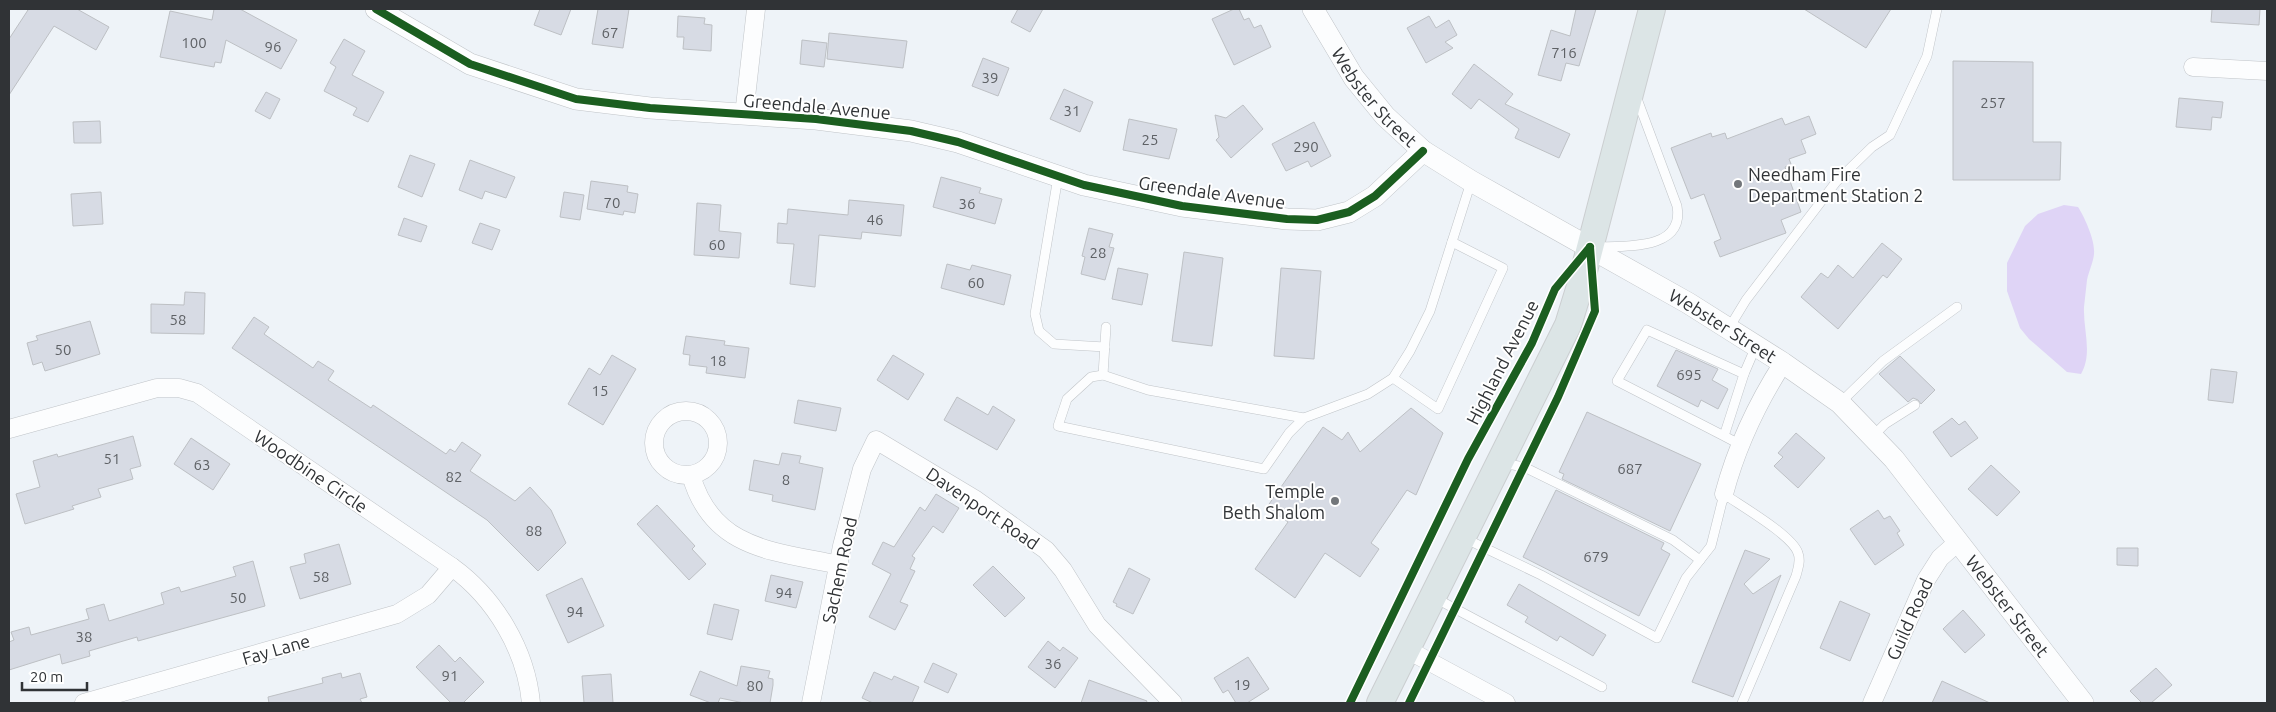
<svg xmlns="http://www.w3.org/2000/svg" width="2276" height="712" font-family="Ubuntu,sans-serif">
  <style>
    .green { fill: #dfd4f6 }
    .building { fill: #d7dbe4; stroke: #bdc0c4 }
    .lines { fill: none; stroke-linecap: round; stroke-linejoin: round }
    .service-casing { stroke: #c0c4c8; stroke-width: 10 }
    .minor-casing { stroke: #c0c4c8; stroke-width: 19 }
    .tertiary-casing { stroke: #c0c4c8; stroke-width: 22 }
    .primary-casing { stroke: #cbced0; stroke-width: 28 }
    .service { stroke: #fcfdfe; stroke-width: 9 }
    .minor { stroke: #fcfdfe; stroke-width: 18 }
    .tertiary { stroke: #fcfdfe; stroke-width: 21 }
    .primary { stroke: #dce5e6; stroke-width: 26 }
    .cycleway-casing { stroke: #fff; stroke-width: 11 }
    .cycleway { stroke: #1b5e20; stroke-width: 8 }
    .poi-dot { fill: #72767a; stroke: #fff; stroke-width: 2 }
    .labels { text-anchor: middle; dominant-baseline: central; stroke-width: 4; stroke-linejoin: round; paint-order: stroke }
    .number-label { font-size: 15px; fill: #5e6165 }
    .street-label { font-size: 18px; fill: #303336; stroke: #fff }
    .poi-label { font-size: 18px; fill: #303336; stroke: #fff; text-anchor: start }
  </style>
  <rect width="100%" height="100%" fill="#eef3f8"/>
  <path class="green" d="M 2064,205 L 2078,207 C 2084,216 2094,238 2094,250 C 2095,259 2089,270 2087,280 C 2086,289 2085,298 2084,307 C 2083,330 2093,353 2081,374 L 2067,372 L 2029,339 L 2020,328 L 2007,291 L 2007,263 L 2025,226 L 2038,214 Z"/>
  <g class="building">
    <polygon points="25,9 77,9 109,27 96,50 54,26 9,95 9,39 28,10"/>
    <polygon points="214,9 240,9 297,40 281,69 226,40 221,63 215,62 214,67 160,57 170,11 212,20"/>
    <polygon points="540,9 571,9 561,35 534,25"/>
    <polygon points="598,9 629,9 623,48 592,44"/>
    <polygon points="1018,9 1043,9 1030,32 1011,22"/>
    <polygon points="1234,9 1239,9 1244,20 1249,18 1254,28 1261,25 1271,47 1234,65 1212,19"/>
    <polygon points="1576,9 1596,9 1579,66 1566,63 1561,81 1538,75 1551,30 1570,36"/>
    <polygon points="1804,9 1891,9 1866,48"/>
    <polygon points="2212,9 2260,9 2259,25 2211,22"/>
    <polygon points="678,16 705,18 704,24 712,25 711,51 683,49 684,37 677,37"/>
    <polygon points="1429,16 1436,28 1449,20 1457,35 1445,42 1453,48 1426,63 1407,28"/>
    <polygon points="829,33 907,41 903,68 827,59"/>
    <polygon points="344,39 365,51 352,75 384,92 368,122 353,115 357,108 324,91 336,67 330,63"/>
    <polygon points="802,40 827,43 824,67 800,64"/>
    <polygon points="983,58 1009,68 998,96 972,86"/>
    <polygon points="1953,61 2033,62 2033,142 2061,142 2060,180 1953,180"/>
    <polygon points="1474,64 1513,94 1505,104 1570,134 1559,158 1515,138 1519,129 1479,99 1471,109 1452,94"/>
    <polygon points="1064,89 1093,102 1080,132 1050,119"/>
    <polygon points="266,92 280,99 270,119 255,111"/>
    <polygon points="2179,98 2223,102 2221,118 2212,117 2211,130 2176,127"/>
    <polygon points="1243,105 1263,129 1231,158 1216,140 1219,137 1215,115 1226,118"/>
    <polygon points="1809,116 1816,134 1801,140 1806,153 1789,159 1791,164 1785,167 1801,212 1781,220 1786,233 1720,257 1714,242 1721,239 1704,194 1691,199 1671,148 1711,133 1712,137 1725,133 1727,139 1782,118 1785,125"/>
    <polygon points="1129,119 1177,129 1169,159 1123,150"/>
    <polygon points="100,121 101,143 74,143 73,122"/>
    <polygon points="1314,122 1331,156 1311,167 1308,161 1286,171 1272,144"/>
    <polygon points="410,155 435,164 422,197 398,187"/>
    <polygon points="470,160 515,177 506,198 485,191 482,199 459,190"/>
    <polygon points="941,177 981,188 979,193 1002,199 995,224 933,207"/>
    <polygon points="591,181 628,186 627,192 638,194 635,213 624,211 623,215 587,209"/>
    <polygon points="101,192 103,224 73,226 71,194"/>
    <polygon points="564,192 584,195 580,220 560,217"/>
    <polygon points="849,200 904,205 901,236 862,232 861,239 819,235 815,287 790,284 794,244 777,243 778,223 787,224 788,209 848,215"/>
    <polygon points="697,203 721,205 719,231 741,233 739,258 694,255"/>
    <polygon points="404,218 427,226 421,242 398,235"/>
    <polygon points="480,223 500,230 492,250 472,243"/>
    <polygon points="1089,228 1113,234 1109,247 1114,248 1105,280 1081,274 1085,257 1082,256"/>
    <polygon points="1882,243 1902,259 1887,278 1883,275 1838,329 1801,297 1821,273 1828,278 1838,265 1853,278"/>
    <polygon points="1184,252 1223,258 1212,346 1172,341"/>
    <polygon points="947,264 970,270 972,265 1011,275 1004,305 941,288"/>
    <polygon points="1118,268 1148,274 1142,305 1112,299"/>
    <polygon points="1281,268 1321,271 1314,359 1274,356"/>
    <polygon points="185,292 205,293 204,334 151,333 151,304 184,305"/>
    <polygon points="254,317 269,327 264,334 313,368 318,361 334,371 328,380 371,408 373,405 446,454 450,449 455,452 462,442 481,455 470,471 515,501 530,487 551,510 566,543 538,571 487,520 232,348"/>
    <polygon points="90,321 100,354 45,371 42,362 33,365 27,343 38,340 36,336"/>
    <polygon points="686,336 725,341 724,345 749,348 745,378 706,373 707,367 689,365 690,355 683,354"/>
    <polygon points="1676,350 1718,369 1712,380 1728,389 1718,409 1701,400 1698,407 1657,386"/>
    <polygon points="612,355 636,369 603,425 568,404 589,368 600,375"/>
    <polygon points="893,355 924,374 908,400 877,380"/>
    <polygon points="1900,356 1935,390 1921,404 1918,400 1913,398 1908,402 1879,374"/>
    <polygon points="2211,369 2237,372 2233,403 2208,400"/>
    <polygon points="957,397 988,415 993,406 1015,420 997,450 944,420"/>
    <polygon points="798,400 841,408 836,431 794,423"/>
    <polygon points="1411,408 1443,433 1416,495 1407,490 1371,543 1379,549 1360,577 1325,553 1295,598 1255,569 1288,522 1267,507 1323,427 1342,440 1348,432 1360,452"/>
    <polygon points="1587,412 1701,464 1670,531 1562,479 1564,474 1559,472"/>
    <polygon points="1952,418 1959,425 1965,421 1978,438 1951,457 1933,432"/>
    <polygon points="1796,433 1825,458 1798,488 1774,466 1783,457 1778,453"/>
    <polygon points="133,436 141,466 130,469 133,479 98,489 101,497 72,506 74,509 25,524 16,494 40,487 33,461 57,454 58,457"/>
    <polygon points="191,438 230,464 213,490 174,464"/>
    <polygon points="782,453 801,456 799,463 823,468 815,510 772,501 773,495 749,490 754,460 779,465"/>
    <polygon points="1991,465 2020,492 1997,516 1968,489"/>
    <polygon points="1556,490 1664,543 1661,549 1670,554 1639,616 1523,557"/>
    <polygon points="936,494 959,508 943,533 933,526 912,556 915,558 910,569 915,571 900,602 908,605 895,630 869,617 891,574 872,564 883,542 894,547 920,507 925,511"/>
    <polygon points="657,505 695,546 692,549 706,564 689,580 637,524"/>
    <polygon points="1878,510 1884,519 1890,516 1900,531 1897,533 1904,545 1875,565 1850,529"/>
    <polygon points="339,544 351,584 300,599 290,567 306,563 304,554"/>
    <polygon points="2117,548 2138,548 2138,566 2117,565"/>
    <polygon points="1745,550 1770,559 1744,584 1753,594 1781,575 1733,697 1692,682"/>
    <polygon points="253,561 265,606 138,641 137,637 89,651 90,656 62,664 60,654 9,670 9,642 14,640 11,632 29,627 31,635 89,619 86,609 104,604 109,621 164,604 161,593 179,587 181,592 236,576 233,567"/>
    <polygon points="993,566 1025,598 1005,617 973,585"/>
    <polygon points="1129,568 1150,579 1133,614 1116,606 1117,604 1113,602"/>
    <polygon points="771,575 803,582 796,608 765,601"/>
    <polygon points="582,578 604,626 568,643 546,595"/>
    <polygon points="1519,584 1606,635 1593,656 1560,636 1557,641 1525,622 1528,617 1507,605"/>
    <polygon points="1840,601 1870,614 1850,661 1820,648"/>
    <polygon points="714,604 739,610 732,640 707,634"/>
    <polygon points="1963,610 1985,635 1965,653 1943,629"/>
    <polygon points="1048,641 1060,651 1063,647 1078,658 1055,688 1028,667"/>
    <polygon points="439,645 455,662 460,657 484,682 463,703 451,703 416,667"/>
    <polygon points="1248,657 1269,689 1247,703 1236,703 1228,690 1223,693 1214,678"/>
    <polygon points="933,663 957,674 948,693 924,682"/>
    <polygon points="741,666 770,671 768,678 773,679 773,685 770,703 744,703 720,698 718,703 711,703 690,695 700,671 737,686"/>
    <polygon points="2156,668 2172,685 2151,703 2142,703 2130,691"/>
    <polygon points="874,672 892,680 894,676 919,687 912,703 873,703 862,698"/>
    <polygon points="341,673 342,678 360,673 367,697 360,699 362,703 269,703 268,697 323,683 322,678"/>
    <polygon points="611,674 613,703 584,703 582,676"/>
    <polygon points="1089,680 1147,701 1146,703 1081,703"/>
    <polygon points="1942,681 1990,703 1932,703"/>
  </g>
  <g class="lines">
    <g class="service-casing">
      <g id="service">
        <polyline points="1058,177 1035,314 1039,331 1054,344 1105,347"/>
        <path d="M 1598,247 C 1627,246 1685,250 1677,206 L 1636,96"/>
        <polyline points="1729,328 1746,300 1836,182 1872,147 1890,135 1927,56 1937,9"/>
        <polyline points="1744,374 1756,346"/>
        <polyline points="1103,375 1106,327"/>
        <polyline points="1393,378 1438,409 1503,268 1452,242"/>
        <polyline points="1840,403 1883,361 1957,307"/>
        <polyline points="1304,418 1148,390 1103,375 1091,377 1067,399 1058,426 1264,469 1289,433 1304,418 1368,394 1393,378 1410,351 1430,311 1471,182"/>
        <polyline points="1724,436 1744,374 1647,330 1617,381 1724,436 1741,445"/>
        <polyline points="1873,436 1885,424 1915,405"/>
        <polyline points="1502,463 1524,467 1673,540 1700,560"/>
        <path d="M 1464,538 L 1541,575 L 1657,638 L 1686,578 L 1711,546 L 1724,494 C 1741,506 1792,535 1798,553 C 1801,561 1798,568 1796,576 L 1742,703"/>
        <polyline points="1435,598 1602,687"/>
      </g>
    </g>
    <g class="minor-casing">
      <g id="minor">
        <polyline points="2193,67 2267,71"/>
        <polyline points="744,115 756,9"/>
        <circle cx="686" cy="443" r="32"/>
        <path d="M 9,429 L 157,388 L 179,388 L 197,393 L 452,567 C 495,598 526,650 531,703"/>
        <path d="M 691,475 C 712,550 774,551 839,565"/>
        <path d="M 1724,494 C 1736,449 1758,402 1783,363"/>
        <polyline points="1406,649 1506,703"/>
        <polyline points="84,703 397,614 428,595 452,567"/>
        <polyline points="811,703 842,546 862,469 876,440 976,500 1046,550 1063,570 1097,625 1173,703"/>
        <polyline points="1872,703 1926,580 1940,558 1958,542"/>
      </g>
    </g>
    <g class="tertiary-casing">
      <g id="tertiary">
        <polyline points="376,9 470,64 576,99 650,108 816,119 911,131 958,142 1084,185 1182,206 1287,219 1317,220 1349,212 1375,196 1423,151"/>
        <path id="s1" d="M 1313,9 L 1354,78 L 1385,116 L 1423,151 L 1471,181 L 1688,303 L 1783,363 L 1840,403 L 1894,459 L 2083,703"/>
      </g>
    </g>
    <g class="primary-casing">
      <polyline id="primary" points="1380,703 1568,325 1580,286 1652,9"/>
    </g>
    <use href="#service" class="service"/>
    <use href="#minor" class="minor"/>
    <use href="#tertiary" class="tertiary"/>
    <use href="#primary" class="primary"/>
    <g class="cycleway-casing">
      <g id="cycleway">
        <polyline points="376,9 470,64 576,99 650,108 816,119 911,131 958,142 1084,185 1182,206 1287,219 1317,220 1349,212 1375,196 1423,151"/>
        <polyline points="1350,703 1468,459 1532,343 1555,289 1590,247"/>
        <polyline points="1409,703 1558,397 1595,311 1590,247"/>
      </g>
    </g>
    <use href="#cycleway" class="cycleway"/>
  </g>
  <g class="poi-dot">
    <circle cx="1738" cy="184" r="5"/>
    <circle cx="1335" cy="501" r="5"/>
  </g>
  <g class="labels">
    <g class="number-label">
      <text x="610" y="32">67</text>
      <text x="194" y="42">100</text>
      <text x="273" y="46">96</text>
      <text x="1564" y="52">716</text>
      <text x="990" y="77">39</text>
      <text x="1993" y="102">257</text>
      <text x="1072" y="110">31</text>
      <text x="1150" y="139">25</text>
      <text x="1306" y="146">290</text>
      <text x="612" y="202">70</text>
      <text x="967" y="203">36</text>
      <text x="875" y="219">46</text>
      <text x="717" y="244">60</text>
      <text x="1098" y="252">28</text>
      <text x="976" y="282">60</text>
      <text x="178" y="319">58</text>
      <text x="63" y="349">50</text>
      <text x="718" y="360">18</text>
      <text x="1689" y="374">695</text>
      <text x="600" y="390">15</text>
      <text x="112" y="458">51</text>
      <text x="202" y="464">63</text>
      <text x="1630" y="468">687</text>
      <text x="454" y="476">82</text>
      <text x="786" y="479">8</text>
      <text x="534" y="530">88</text>
      <text x="1596" y="556">679</text>
      <text x="321" y="576">58</text>
      <text x="784" y="592">94</text>
      <text x="238" y="597">50</text>
      <text x="575" y="611">94</text>
      <text x="84" y="636">38</text>
      <text x="1053" y="663">36</text>
      <text x="450" y="675">91</text>
      <text x="1242" y="684">19</text>
      <text x="755" y="685">80</text>
    </g>
    <g class="street-label">
      <text stroke="none"><textPath href="#s1" startOffset="108">Webster Street</textPath></text>
      <text transform="translate(817 106) rotate(5)">Greendale Avenue</text>
      <text transform="translate(1212 192) rotate(8)">Greendale Avenue</text>
      <text stroke="none"><textPath href="#s1" startOffset="528">Webster Street</textPath></text>
      <text transform="translate(1502 362) rotate(-63)">Highland Avenue</text>
      <text transform="translate(311 471) rotate(34)">Woodbine Circle</text>
      <text transform="translate(983 508) rotate(34)">Davenport Road</text>
      <text transform="translate(839 570) rotate(-78)">Sachem Road</text>
      <text stroke="none"><textPath href="#s1" startOffset="932">Webster Street</textPath></text>
      <text transform="translate(1909 619) rotate(-66)">Guild Road</text>
      <text transform="translate(276 649) rotate(-16)">Fay Lane</text>
    </g>
    <g class="poi-label">
      <text x="1748" y="174">Needham Fire<tspan x="1748" dy="21">Department Station 2</tspan></text>
      <text x="1325" y="491" text-anchor="end">Temple<tspan x="1325" dy="21">Beth Shalom</tspan></text>
    </g>
  </g>
  <rect width="2276" height="712" fill="none" stroke="#303336" stroke-width="20"/>
  <path d="M22 682v8h65v-8" fill="none" stroke="#303336" stroke-width="2.5"/>
  <text x="30" y="682" font-size="15" fill="#303336" stroke="#ffffff" stroke-width="4" paint-order="stroke">20 m</text>
</svg>
